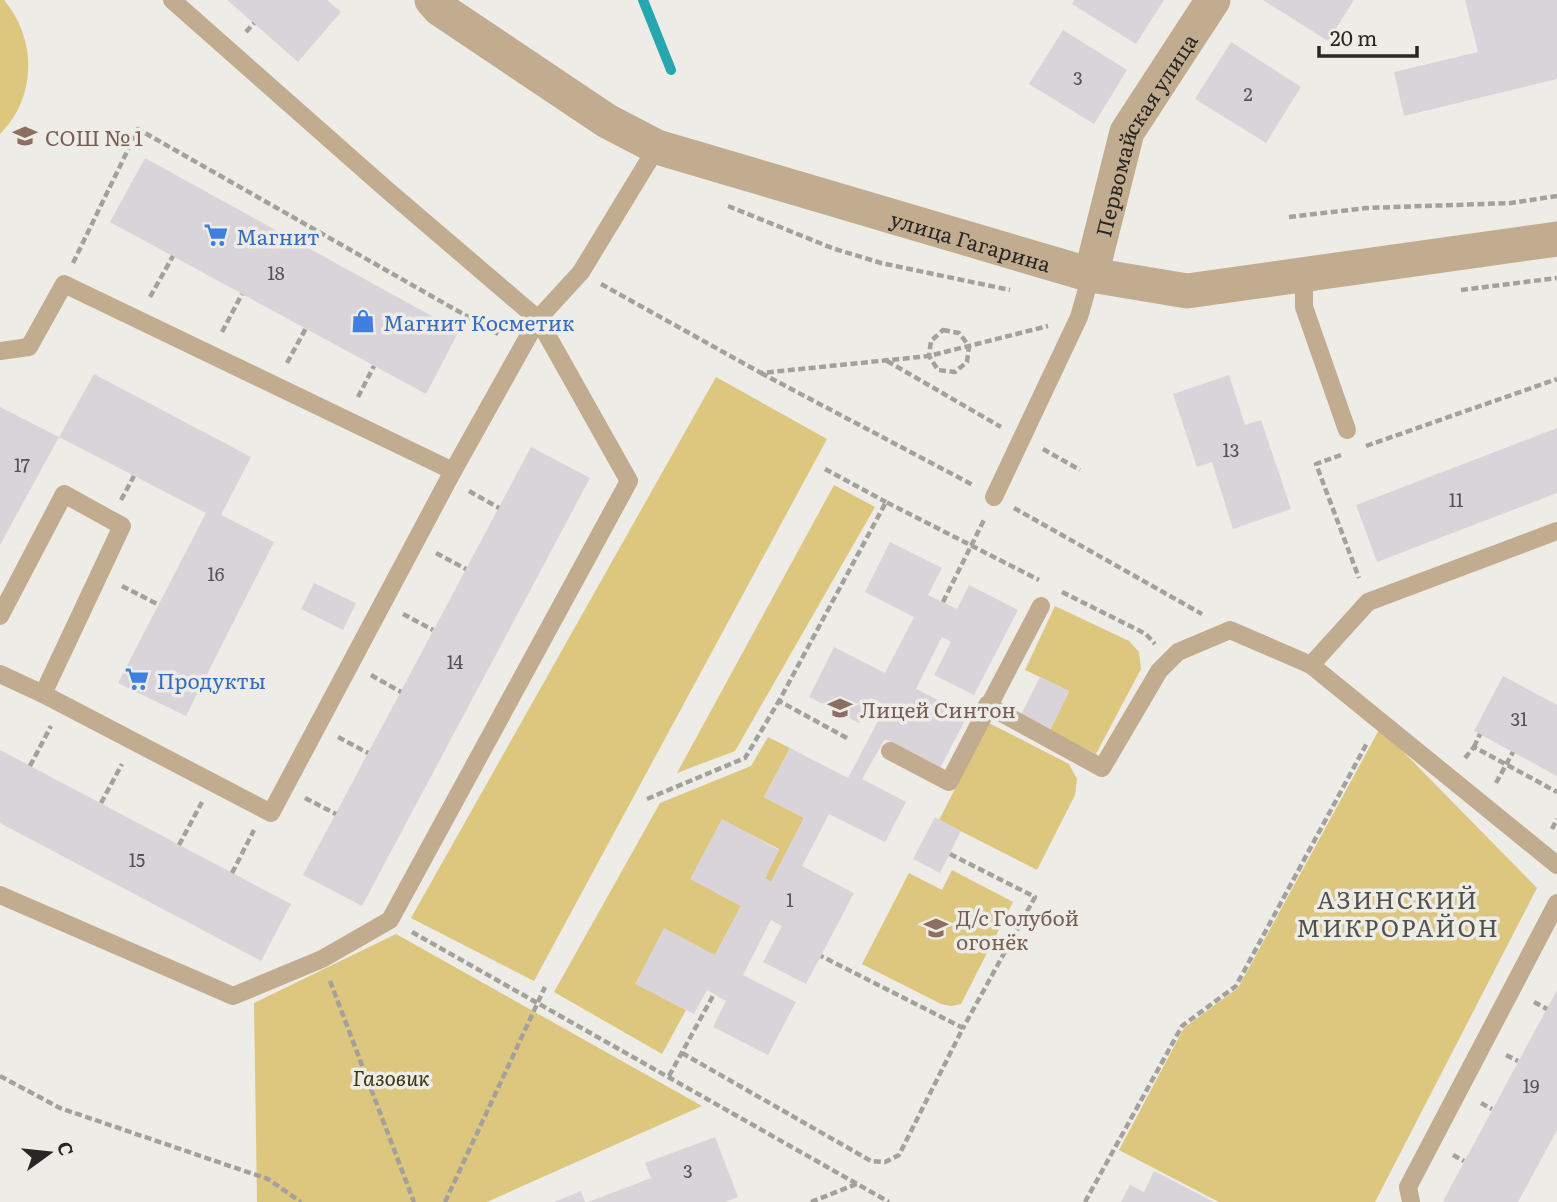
<svg xmlns="http://www.w3.org/2000/svg" width="1557" height="1202" font-family="Literata,serif">
  <style>
    .green { fill: #ddc67e }
    .lines { fill: none; stroke-linecap: round; stroke-linejoin: round }
    .stream { stroke: #26a7b0; stroke-width: 10 }
    .building { fill: #d9d4d9 }
    .path { stroke: #a3a19d; stroke-width: 4.5; stroke-dasharray: 7 3.5; stroke-linecap: butt }
    .service { stroke: #c2ac8f; stroke-width: 18 }
    .minor { stroke: #c2ac8f; stroke-width: 35 }
    .labels { text-anchor: middle; dominant-baseline: central; stroke-width: 7; stroke-linejoin: round; paint-order: stroke }
    .number-label { font-size: 18px; fill: #545252 }
    .street-label { font-size: 21px; fill: #282725; stroke: #eeece6 }
    .education-label { font-size: 21px; fill: #785e54; stroke: #eeece6; text-anchor: start }
    .shop-label { font-size: 21px; fill: #366cbe; stroke: #eeece6; text-anchor: start }
    .park-label { font-size: 21px; font-style: italic; fill: #403511; stroke: #eeece6 }
    .quarter-label { font-size: 24px; letter-spacing: 2px; fill: #52514c; stroke: #eeece6 }
  </style>
  <rect width="100%" height="100%" fill="#eeece6"/>
  <g class="green">
    <path d="M 0,0 L 4,0 C 37,39 37,97 0,134 Z"/>
    <polygon points="716,377 827,439 534,981 411,918"/>
    <polygon points="834,485 875,507 735,751 677,773"/>
    <polygon points="1055,606 1129,641 1139,652 1141,669 1096,754 1050,730 1069,691 1025,670"/>
    <polygon points="989,723 1069,764 1077,779 1075,795 1037,870 939,820"/>
    <polygon points="1380,728 1537,888 1375,1202 1219,1202 1119,1150 1184,1028 1238,988"/>
    <polygon points="768,737 790,748 764,797 804,818 771,882 765,878 779,849 722,820 691,879 741,906 715,955 636,984 686,1010 662,1054 554,992 660,803 751,766"/>
    <polygon points="952,870 1013,902 961,1004 951,1006 941,1004 862,964 909,873 942,890"/>
    <polygon points="396,934 702,1106 487,1202 257,1202 254,1003"/>
  </g>
  <g class="lines">
    <polyline class="stream" points="643,0 671,70"/>
  </g>
  <g class="building">
    <polygon points="227,0 327,0 341,12 298,62"/>
    <polygon points="1074,0 1164,0 1136,44 1072,4"/>
    <polygon points="1263,0 1354,0 1328,41"/>
    <polygon points="1465,0 1557,0 1557,79 1404,116 1394,72 1478,52"/>
    <polygon points="1063,30 1127,70 1094,124 1029,84"/>
    <polygon points="1231,42 1301,87 1266,143 1195,99"/>
    <polygon points="145,158 459,331 426,394 110,222"/>
    <polygon points="94,374 251,457 221,515 274,542 186,716 118,683 206,513 59,437 0,545 0,407 59,437"/>
    <polygon points="1229,375 1245,425 1261,420 1291,509 1233,529 1212,462 1197,467 1173,394"/>
    <polygon points="1557,428 1557,493 1377,562 1356,505"/>
    <polygon points="531,447 590,478 362,906 303,875"/>
    <polygon points="890,542 942,568 928,595 957,609 969,585 1018,610 974,695 934,675 951,642 942,637 916,689 968,715 940,768 885,739 862,779 906,802 885,842 829,814 802,866 854,893 806,984 763,962 782,926 771,920 743,975 796,1002 768,1055 713,1027 726,1001 707,990 694,1014 635,984 664,928 715,955 741,906 690,879 722,819 779,850 765,878 771,882 804,818 764,797 790,748 848,778 886,706 871,698 859,723 809,697 834,647 885,673 914,617 865,592"/>
    <polygon points="314,583 356,603 343,630 301,609"/>
    <polygon points="1503,676 1557,705 1557,776 1474,731"/>
    <polygon points="1040,677 1069,691 1050,730 1021,715"/>
    <polygon points="0,750 291,904 261,961 0,823"/>
    <polygon points="935,817 961,831 940,873 913,859"/>
    <polygon points="1557,990 1557,1130 1518,1202 1445,1202 1443,1201"/>
    <polygon points="715,1137 738,1197 725,1202 588,1202 651,1178 645,1163"/>
    <polygon points="1154,1171 1214,1202 1121,1202 1130,1185 1144,1192"/>
    <polygon points="581,1191 585,1202 554,1202"/>
  </g>
  <g class="lines">
    <g class="path">
      <polyline points="246,32 254,23"/>
      <polyline points="728,206 832,248 881,263 1010,290"/>
      <polyline points="1289,217 1367,208 1511,203 1557,196"/>
      <polyline points="73,263 138,129 500,335"/>
      <polyline points="601,284 761,373 929,356 1048,326"/>
      <polyline points="1461,290 1557,278"/>
      <polyline points="150,297 173,256"/>
      <polygon points="943,330 959,333 969,346 967,362 955,372 938,370 929,356 931,341"/>
      <polyline points="222,332 242,294"/>
      <polyline points="887,361 1001,427"/>
      <polyline points="287,363 306,328"/>
      <polyline points="761,373 973,485"/>
      <polyline points="358,397 374,366"/>
      <polyline points="1366,446 1557,379"/>
      <polyline points="1043,449 1080,470"/>
      <polyline points="1341,455 1316,464 1359,578"/>
      <polyline points="825,469 886,502"/>
      <polyline points="469,491 499,508"/>
      <polyline points="121,500 134,476"/>
      <polyline points="1014,508 1202,614"/>
      <polyline points="436,553 466,569"/>
      <polyline points="122,586 159,605"/>
      <polyline points="1062,592 1146,634 1155,644"/>
      <polyline points="943,602 984,520"/>
      <polyline points="403,614 433,630"/>
      <polyline points="371,675 401,692"/>
      <polyline points="338,737 368,753"/>
      <polyline points="847,738 779,701 886,502 1039,580"/>
      <polyline points="1474,747 1480,734"/>
      <polyline points="1465,758 1474,747 1557,792"/>
      <polyline points="30,766 51,726"/>
      <polyline points="1496,783 1513,752"/>
      <polyline points="305,798 336,814"/>
      <polyline points="647,799 745,758 779,701"/>
      <polyline points="101,803 122,764"/>
      <polyline points="1552,829 1557,819"/>
      <polyline points="179,845 202,802"/>
      <polyline points="950,854 1035,897 963,1028"/>
      <polyline points="232,873 254,830"/>
      <polyline points="412,932 889,1202"/>
      <polyline points="330,981 414,1202"/>
      <polyline points="1534,1002 1547,1009"/>
      <polyline points="682,1053 871,1161 885,1162 899,1155 963,1028 821,956"/>
      <polyline points="1506,1055 1518,1061"/>
      <polyline points="0,1076 60,1108 268,1179 301,1202"/>
      <polyline points="669,1076 714,994"/>
      <polyline points="1481,1103 1492,1109"/>
      <polyline points="1453,1155 1464,1161"/>
      <polyline points="445,1202 545,987"/>
      <polyline points="811,1202 859,1183"/>
      <polyline points="1085,1202 1182,1026 1236,986 1367,743"/>
    </g>
    <g class="service">
      <polyline points="1304,274 1304,307 1347,430"/>
      <polyline points="0,351 29,347 64,284 453,471 538,319 581,272 657,147"/>
      <polyline points="994,497 1079,317 1091,275"/>
      <polyline points="0,616 64,494 122,526 43,694 271,813 453,471"/>
      <polyline points="1311,665 1368,602 1557,531"/>
      <polyline points="0,674 43,694"/>
      <polyline points="987,705 1102,768 1159,671 1178,652 1230,630 1311,665 1557,865"/>
      <polyline points="890,751 949,782 1041,606"/>
      <polyline points="0,895 233,996 322,959 390,920 629,481 538,319 386,189 172,0"/>
      <polyline points="1411,1202 1408,1187 1557,903"/>
    </g>
    <g class="minor">
      <path id="s1" d="M 432,0 L 440,9 L 607,121 L 657,147 L 1091,275 L 1187,291 L 1557,239"/>
      <path id="s2" d="M 1091,275 L 1127,132 L 1213,0"/>
    </g>
  </g>
  <defs>
    <g id="school-bare" transform="scale(1.89)"><path d="M0-5L7-2L0 1L-7-2ZM-4 1L0 2.5L4 1V4Q0 6-4 4Z" fill="#8d6e63" stroke="#eeece6" stroke-width="2.5" paint-order="stroke"/></g>
    <g id="supermarket-bare" transform="scale(1.89)"><path d="M-6-5.5h2.5l.6 2H6L4.5 2H-2.5L-4.4-4H-6ZM-1.5 3.2a1.3 1.3 0 1 0 .1 0ZM3 3.2a1.3 1.3 0 1 0 .1 0Z" fill="#3f7fe0" stroke="#eeece6" stroke-width="2.5" paint-order="stroke"/></g>
    <g id="shop-bare" transform="scale(1.89)"><path d="M-5-2.5h2.3a2.7 3.5 0 0 1 5.4 0H5L5.5 6h-11ZM-1.5-2.5h3a1.5 2.3 0 0 0-3 0Z" fill="#3f7fe0" stroke="#eeece6" stroke-width="2.5" paint-order="stroke"/></g>
  </defs>
  <g fill-rule="evenodd">
    <use href="#school-bare" x="25" y="136"/>
    <use href="#supermarket-bare" x="216" y="235"/>
    <use href="#shop-bare" x="363" y="321"/>
    <use href="#supermarket-bare" x="137" y="679"/>
    <use href="#school-bare" x="840" y="708"/>
    <use href="#school-bare" x="936" y="928"/>
  </g>
  <g class="labels">
    <g class="number-label">
      <text x="1078" y="77">3</text>
      <text x="1248" y="93">2</text>
      <text x="276" y="272">18</text>
      <text x="1231" y="449">13</text>
      <text x="22" y="464">17</text>
      <text x="1456" y="499">11</text>
      <text x="216" y="573">16</text>
      <text x="455" y="661">14</text>
      <text x="1519" y="718">31</text>
      <text x="137" y="859">15</text>
      <text x="790" y="899">1</text>
      <text x="1531" y="1085">19</text>
      <text x="688" y="1170">3</text>
    </g>
    <g class="street-label">
      <text stroke="none"><textPath href="#s2" startOffset="152">Первомайская улица</textPath></text>
      <text stroke="none"><textPath href="#s1" startOffset="597">улица Гагарина</textPath></text>
    </g>
    <g class="education-label">
      <text x="45" y="136">СОШ № 1</text>
      <text x="860" y="708">Лицей Синтон</text>
      <text x="956" y="916">Д/с Голубой<tspan x="956" dy="24">огонёк</tspan></text>
    </g>
    <g class="shop-label">
      <text x="236" y="235">Магнит</text>
      <text x="383" y="321">Магнит Косметик</text>
      <text x="157" y="679">Продукты</text>
    </g>
    <g class="park-label">
      <text x="391" y="1076">Газовик</text>
    </g>
    <g class="quarter-label">
      <text x="1398" y="898">АЗИНСКИЙ<tspan x="1398" dy="28">МИКРОРАЙОН</tspan></text>
    </g>
  </g>
  <g transform="translate(49 1153) rotate(75)" stroke="#eeece6" stroke-width="5" paint-order="stroke">
  <path d="M0-5L12 26L0 18L-12 26Z" fill="#282725"/>
  <text y="-10" font-size="19" font-weight="bold" text-anchor="middle" fill="#282725">С</text>
  </g>
  <path d="M1319 46v10h98v-10" fill="none" stroke="#282725" stroke-width="3.5"/>
  <text x="1330" y="46" font-size="21" fill="#282725" stroke="#eeece6" stroke-width="5" paint-order="stroke">20 m</text>
</svg>
